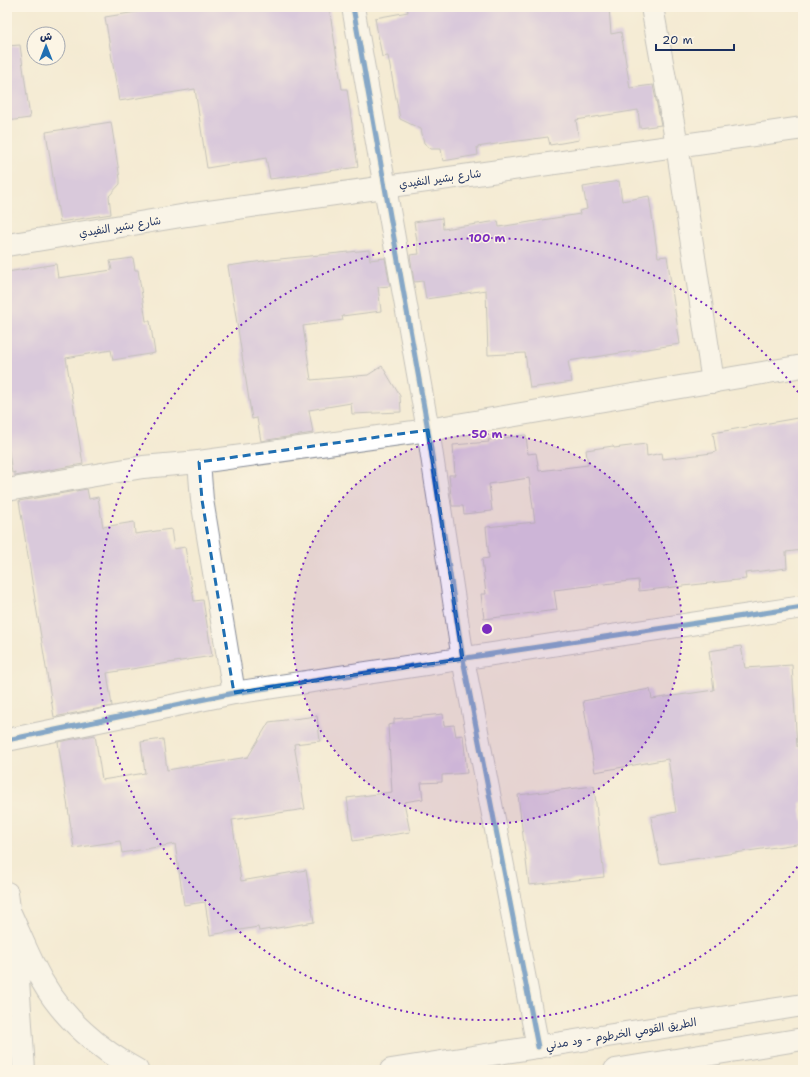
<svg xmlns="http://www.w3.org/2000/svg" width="810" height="1077" font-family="'Shantell Sans','Playpen Sans Arabic',sans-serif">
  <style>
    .building { fill: #b89fe4 }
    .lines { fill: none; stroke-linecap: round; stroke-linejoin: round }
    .street-casing { stroke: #888d98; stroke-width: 24 }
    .secondary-casing { stroke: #888d98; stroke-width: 24 }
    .highway-casing { stroke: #888d98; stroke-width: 24 }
    .street { stroke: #fff; stroke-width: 22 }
    .secondary { stroke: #fff; stroke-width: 22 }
    .highway { stroke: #fff; stroke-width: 22 }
    .cycleway-casing { stroke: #fcf5e5; stroke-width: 8 }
    .cycleway { stroke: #0057b8; stroke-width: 5 }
    .marked { fill: none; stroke: #1f6fb2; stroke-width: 3; stroke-dasharray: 8 5; stroke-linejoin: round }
    .ring { fill: none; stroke: #7b2cbf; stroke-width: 2; stroke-dasharray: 2 4 }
    .labels { text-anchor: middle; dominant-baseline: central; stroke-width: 3; stroke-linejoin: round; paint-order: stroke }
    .street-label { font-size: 11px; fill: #1b2f5e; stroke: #fcf5e5 }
    .centre { fill: #7b2cbf; stroke: #fcf5e5; stroke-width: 2 }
    .ring-label { font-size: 12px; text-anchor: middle; font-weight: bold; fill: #7b2cbf; stroke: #fcf5e5; stroke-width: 3; stroke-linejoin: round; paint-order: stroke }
  </style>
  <rect width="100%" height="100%" fill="#fcf5e5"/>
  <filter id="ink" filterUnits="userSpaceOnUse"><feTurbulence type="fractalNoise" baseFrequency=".025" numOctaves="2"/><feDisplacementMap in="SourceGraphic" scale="8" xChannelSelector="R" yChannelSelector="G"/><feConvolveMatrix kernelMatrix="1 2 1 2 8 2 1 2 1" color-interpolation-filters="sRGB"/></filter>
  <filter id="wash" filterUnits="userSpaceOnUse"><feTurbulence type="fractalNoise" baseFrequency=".012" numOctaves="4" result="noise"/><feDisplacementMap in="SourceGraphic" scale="16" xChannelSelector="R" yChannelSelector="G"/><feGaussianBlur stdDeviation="0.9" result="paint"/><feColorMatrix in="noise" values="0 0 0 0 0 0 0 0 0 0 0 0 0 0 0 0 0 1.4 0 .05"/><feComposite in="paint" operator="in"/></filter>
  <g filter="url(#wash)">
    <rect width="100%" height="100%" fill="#f4ebd3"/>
    <g id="blocks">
      <g class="building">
        <polygon points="168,7 329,7 342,89 347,89 358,167 270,179 266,158 207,168 195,89 119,101 105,17"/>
        <polygon points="407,7 609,7 611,34 621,32 630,88 653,85 661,125 640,128 638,110 576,120 579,140 550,145 548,137 503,143 477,147 478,155 443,161 441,149 431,149 424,143 421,129 400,119 388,56 382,57 375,18 408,12"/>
        <polygon points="20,45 30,118 7,121 7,46"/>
        <polygon points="111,122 120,179 120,184 109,196 111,214 60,222 46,132"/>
        <polygon points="619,181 622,201 649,196 658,257 667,256 680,344 568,361 572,382 530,388 525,353 488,355 486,290 426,299 423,281 414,282 410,255 419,254 414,222 442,218 443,229 498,221 499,227 580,214 579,211 587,209 583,187"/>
        <polygon points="369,250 370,260 385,258 390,286 378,287 381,311 342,316 343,320 303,326 311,380 368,375 382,366 400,396 401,412 352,414 351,403 309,410 313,433 261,441 257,418 252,419 228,266 270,260"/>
        <polygon points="133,258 135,270 138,270 146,321 150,321 155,353 113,360 111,350 66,358 83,464 15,476 15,472 12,473 7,439 7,272 56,264 58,278 112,270 110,261"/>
        <polygon points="803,417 803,550 786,552 787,568 745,573 746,579 639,591 638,580 554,590 557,610 484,619 481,594 486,594 482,559 489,558 486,527 535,522 529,478 489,484 492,511 464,514 463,506 452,506 449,475 455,475 453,445 489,442 488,440 526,435 528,454 536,453 539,471 588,465 586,450 613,446 614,448 646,444 647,456 662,453 663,459 712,453 716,452 713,433"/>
        <polygon points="87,489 89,499 98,497 103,527 134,522 135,534 171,529 174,549 185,547 194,601 203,600 212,656 107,673 112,706 54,717 19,501"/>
        <polygon points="741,646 745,668 792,665 797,747 803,746 803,802 800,803 803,823 803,843 660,864 651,817 676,812 668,759 595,772 583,701 650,689 652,699 714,690 709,651"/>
        <polygon points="443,714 444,726 454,725 456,736 463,735 467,773 442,775 442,782 421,783 423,799 404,802 410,832 353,841 347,798 392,792 388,725 394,724 394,719"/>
        <polygon points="317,716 320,741 294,744 305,809 232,820 241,881 306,870 314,922 259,931 258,927 210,935 205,902 184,905 175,844 122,853 120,841 74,848 58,742 95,735 102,780 145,773 141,742 163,739 167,770 248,757 269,722"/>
        <polygon points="594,786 604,877 529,885 518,795"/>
      </g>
    </g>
  </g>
  <g filter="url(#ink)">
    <use href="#blocks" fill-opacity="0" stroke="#888d98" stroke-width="1"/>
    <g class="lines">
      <g class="street-casing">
        <g id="street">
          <polyline points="353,7 428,430 463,659 538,1047"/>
          <polyline points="652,7 677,145 713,382"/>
          <polyline points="7,245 187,215 803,128"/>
          <polyline points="199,462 202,500 234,693"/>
          <polyline points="7,490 143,467 199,462 428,430 803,366"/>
          <polyline points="7,740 234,693 803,607"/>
        </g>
      </g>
      <g class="secondary-casing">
        <polyline id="secondary" points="7,893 18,980 24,1070"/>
      </g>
      <g class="highway-casing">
        <g id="highway">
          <path d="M 11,915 C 21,937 30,960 42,981 C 63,1018 100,1050 137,1070"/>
          <polyline points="391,1070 803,1005"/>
          <polyline points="615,1070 803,1039"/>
        </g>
      </g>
      <use href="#street" class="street"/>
      <use href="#secondary" class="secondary"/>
      <use href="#highway" class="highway"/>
      <g class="cycleway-casing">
        <g id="cycleway">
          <polyline points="353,7 428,430 463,659 538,1047"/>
          <polyline points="7,740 234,693 803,607"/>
        </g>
      </g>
      <use href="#cycleway" class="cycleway"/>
    </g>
  </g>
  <path d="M0 0H810V1077H0ZM 428,430 L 463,659 L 234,693 L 202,500 L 199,462 Z" fill="#f4ebd3" fill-opacity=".55" fill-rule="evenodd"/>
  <path class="marked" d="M 428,430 L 463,659 L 234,693 L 202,500 L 199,462 Z"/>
  <circle cx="487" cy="629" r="195" fill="#7b2cbf" fill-opacity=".12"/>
  <g class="ring">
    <circle cx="487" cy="629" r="195"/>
    <path d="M801 862A391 391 0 1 1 801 396"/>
  </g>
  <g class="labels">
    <g class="street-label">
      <text transform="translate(440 179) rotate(-8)">شارع بشير النفيدي</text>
      <text transform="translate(120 227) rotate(-9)">شارع بشير النفيدي</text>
      <text transform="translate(621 1034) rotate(-9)">الطريق القومي الخرطوم - ود مدني</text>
    </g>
  </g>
  <circle cx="487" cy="629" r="6" class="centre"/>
  <g class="ring-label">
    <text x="487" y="242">100 m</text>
    <text x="487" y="438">50 m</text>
  </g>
  <rect width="810" height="1077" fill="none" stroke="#fcf5e5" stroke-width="24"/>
  <g transform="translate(46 46)"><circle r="19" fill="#fcf5e5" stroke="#a2a6af"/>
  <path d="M0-3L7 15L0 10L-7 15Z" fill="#1f6fb2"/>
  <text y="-6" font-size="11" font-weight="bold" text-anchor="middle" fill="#1b2f5e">ش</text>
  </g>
  <path d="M656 44v6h78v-6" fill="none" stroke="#1b2f5e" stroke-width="2"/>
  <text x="662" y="44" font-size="12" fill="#1b2f5e" stroke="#fcf5e5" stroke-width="3" paint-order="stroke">20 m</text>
</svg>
